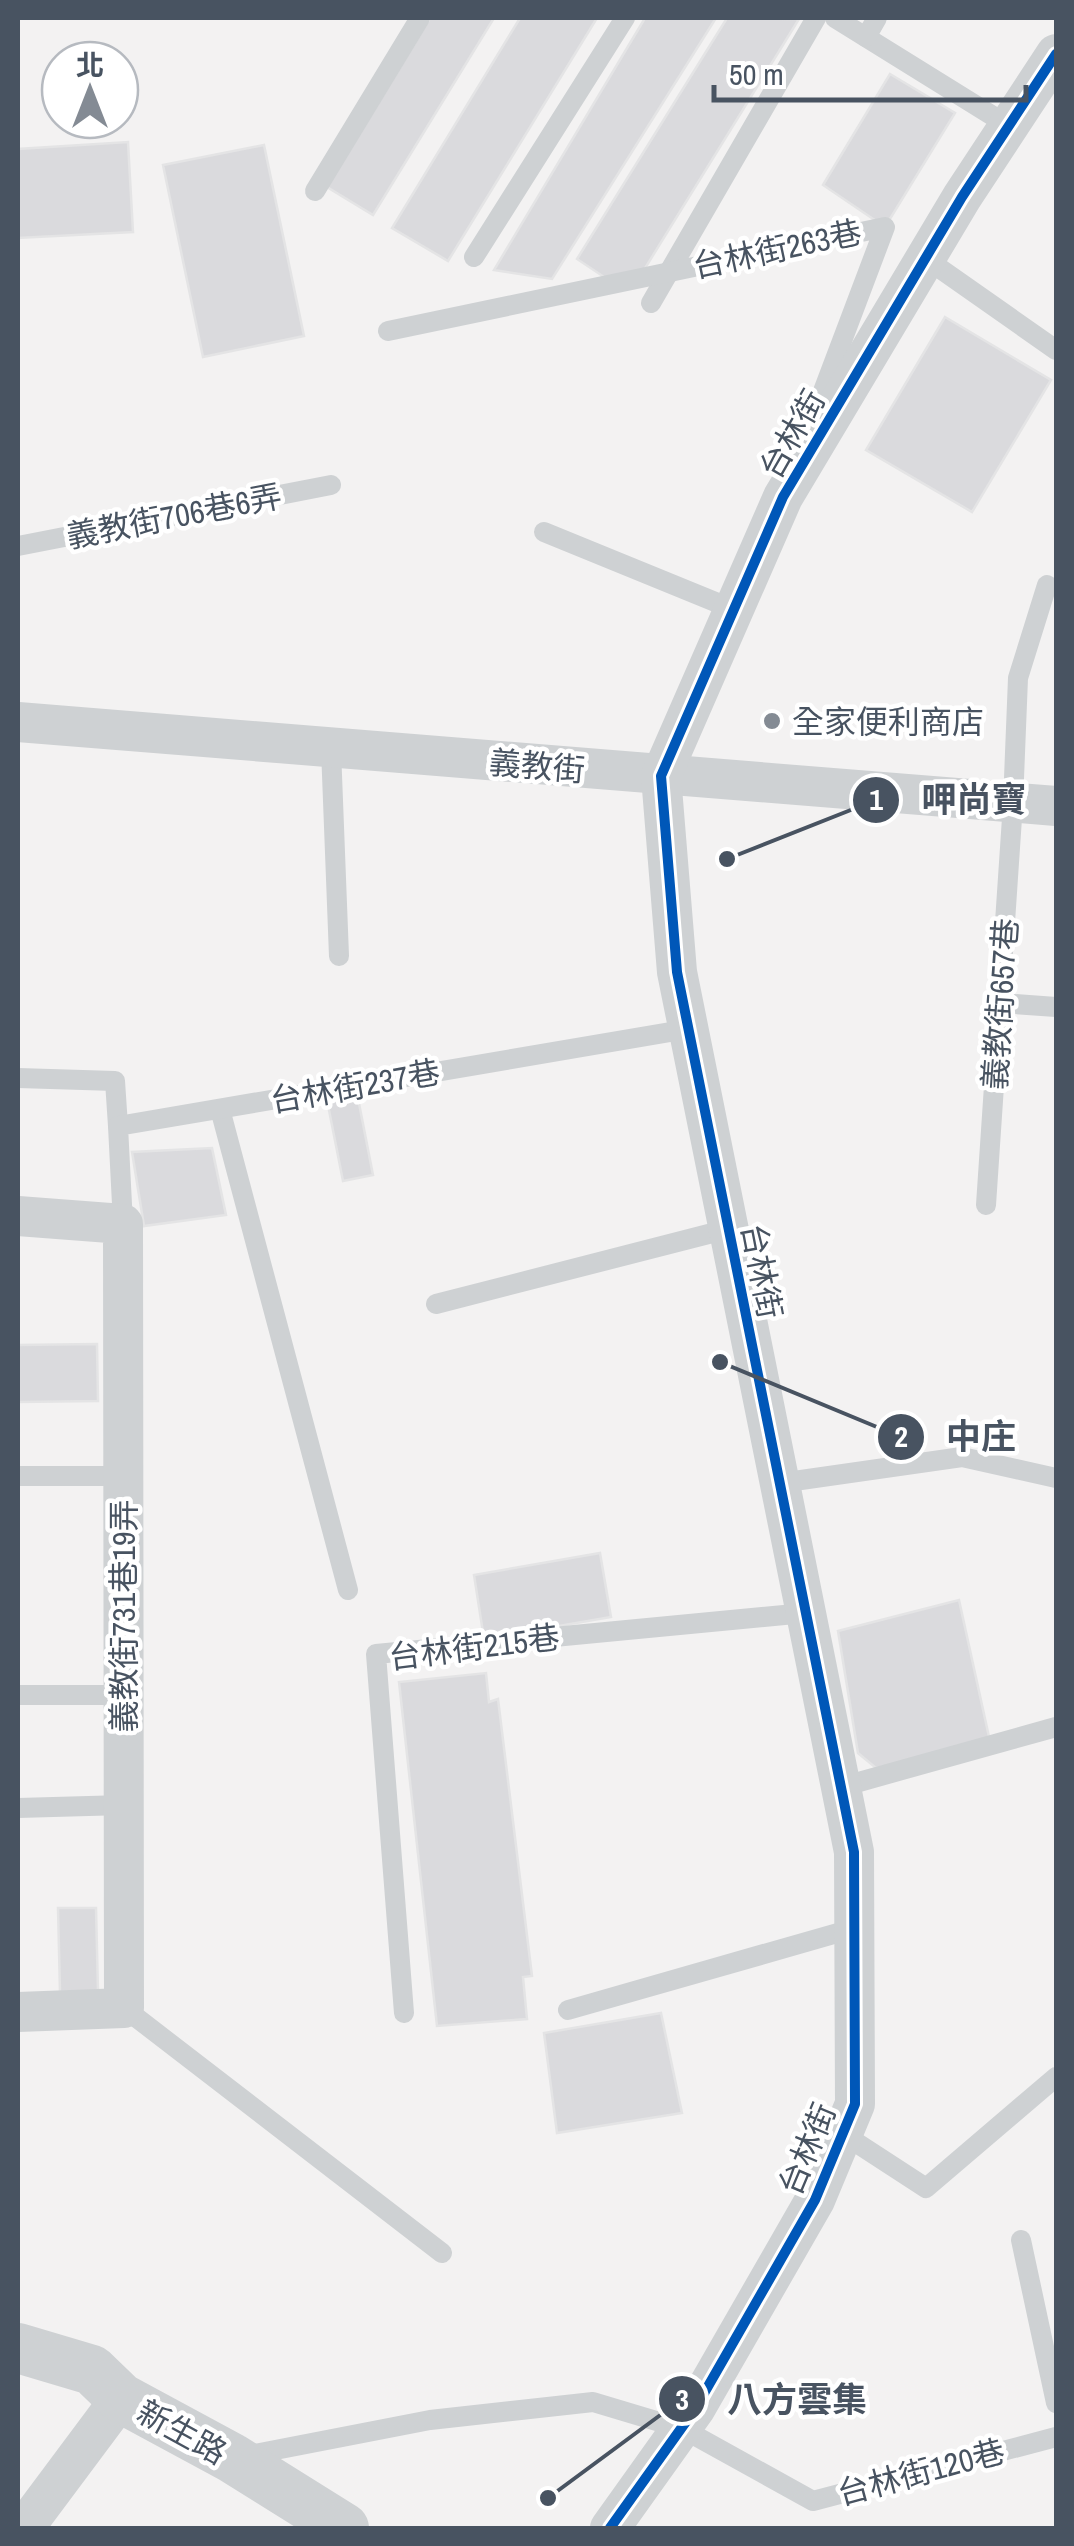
<svg xmlns="http://www.w3.org/2000/svg" width="1074" height="2546" font-family="'Archivo Narrow','Noto Sans TC',sans-serif">
  <style>
    .building { fill: #dadadd; stroke: #e4e4e5; stroke-width: 2.5 }
    .lines { fill: none; stroke-linecap: round; stroke-linejoin: round }
    .service { stroke: #ced1d3; stroke-width: 20 }
    .minor { stroke: #ced1d3; stroke-width: 40 }
    .tertiary { stroke: #ced1d3; stroke-width: 50 }
    .cycleway-casing { stroke: #fff; stroke-width: 16 }
    .cycleway { stroke: #0057b8; stroke-width: 10 }
    .poi-dot { fill: #848b94; stroke: #fff; stroke-width: 4 }
    .labels { text-anchor: middle; dominant-baseline: central; stroke-width: 9; stroke-linejoin: round; paint-order: stroke }
    .street-label { font-size: 32px; fill: #485361; stroke: #fff }
    .poi-label { font-size: 32px; fill: #485361; stroke: #fff; text-anchor: start }
    .leader { fill: none; stroke: #485361; stroke-width: 4 }
    .callout-dot { fill: #485361; stroke: #fff; stroke-width: 4 }
    .mark-label { font-size: 30px; text-anchor: middle; font-weight: bold; fill: #fff }
    .callout-label { font-size: 35px; text-anchor: middle; font-weight: bold; fill: #485361; stroke: #fff; stroke-width: 9; stroke-linejoin: round; paint-order: stroke }
  </style>
  <rect width="100%" height="100%" fill="#f3f2f2"/>
  <g class="building">
    <polygon points="430,18 494,18 373,215 327,187"/>
    <polygon points="520,18 597,18 448,261 392,228"/>
    <polygon points="645,18 716,18 552,279 494,270"/>
    <polygon points="727,18 799,19 639,278 616,285 577,259"/>
    <polygon points="890,74 955,113 885,227 823,185"/>
    <polygon points="128,142 133,232 18,238 18,149"/>
    <polygon points="264,145 304,336 203,357 163,165"/>
    <polygon points="945,317 1051,380 972,512 866,450"/>
    <polygon points="356,1088 373,1175 343,1181 326,1095"/>
    <polygon points="212,1148 226,1215 144,1226 132,1152"/>
    <polygon points="97,1344 98,1401 18,1402 18,1345"/>
    <polygon points="600,1553 611,1617 484,1639 474,1575"/>
    <polygon points="959,1600 991,1746 876,1768 858,1753 838,1631"/>
    <polygon points="486,1673 489,1702 498,1699 532,1976 523,1977 527,2019 437,2026 399,1682"/>
    <polygon points="58,1908 96,1908 98,1991 60,1992"/>
    <polygon points="661,2013 682,2113 557,2133 544,2033"/>
  </g>
  <g class="lines">
    <g class="service">
      <polyline points="835,18 1009,126"/>
      <polyline points="866,37 877,18"/>
      <polyline points="315,191 420,18"/>
      <polyline points="474,257 625,18"/>
      <polyline points="925,258 1056,350"/>
      <polyline points="651,303 816,18"/>
      <polyline points="388,331 885,227 814,415"/>
      <polyline points="544,532 735,610"/>
      <polyline points="18,546 331,485"/>
      <polyline points="331,749 339,956"/>
      <polyline points="1000,1003 1056,1007"/>
      <polyline points="18,1078 115,1081 118,1126"/>
      <polyline points="220,1109 348,1590"/>
      <polyline points="986,1205 1013,803 1018,678 1047,585"/>
      <polyline points="123,1224 118,1126 688,1029"/>
      <polyline points="436,1304 728,1229"/>
      <polyline points="18,1476 123,1476"/>
      <polyline points="780,1483 962,1457 1056,1478"/>
      <polyline points="18,1695 124,1695"/>
      <polyline points="841,1787 1056,1727"/>
      <polyline points="18,1808 124,1805"/>
      <polyline points="124,2008 442,2253"/>
      <polyline points="568,2010 855,1928"/>
      <polyline points="404,2013 376,1654 805,1613"/>
      <polyline points="843,2134 926,2188 1056,2077"/>
      <polyline points="1021,2240 1056,2403"/>
      <polyline points="244,2456 430,2420 593,2402 683,2429 813,2501 1056,2437"/>
    </g>
    <g class="minor">
      <polyline points="18,722 1056,806"/>
      <polyline points="18,1216 123,1224 124,2008 18,2012"/>
      <polyline points="24,2528 121,2398"/>
      <polyline points="610,2528 695,2409 815,2200 855,2104 854,1852 677,972 661,776 783,497 962,197 1056,54"/>
    </g>
    <polyline class="tertiary" points="18,2348 92,2370 121,2398 232,2458 344,2528"/>
    <g class="cycleway-casing">
      <polyline id="cycleway" points="610,2528 695,2409 815,2200 855,2104 854,1852 677,972 661,776 783,497 962,197 1056,54"/>
    </g>
    <use href="#cycleway" class="cycleway"/>
  </g>
  <circle class="poi-dot" cx="772" cy="721" r="10"/>
  <g class="labels">
    <g class="street-label">
      <text transform="translate(777 249) rotate(-12)">台林街263巷</text>
      <text transform="translate(792 434) rotate(-60)">台林街</text>
      <text transform="translate(174 516) rotate(-11)">義教街706巷6弄</text>
      <text transform="translate(537 766) rotate(5)">義教街</text>
      <text transform="translate(1000 1004) rotate(-86)">義教街657巷</text>
      <text transform="translate(355 1086) rotate(-10)">台林街237巷</text>
      <text transform="translate(762 1271) rotate(79)">台林街</text>
      <text transform="translate(123 1616) rotate(-90)">義教街731巷19弄</text>
      <text transform="translate(474 1647) rotate(-7)">台林街215巷</text>
      <text transform="translate(807 2149) rotate(-67)">台林街</text>
      <text transform="translate(182 2432) rotate(29)">新生路</text>
      <text transform="translate(921 2472) rotate(-15)">台林街120巷</text>
    </g>
    <g class="poi-label">
      <text x="792" y="721">全家便利商店</text>
    </g>
  </g>
  <path class="leader" d="M727 859L876 800M720 1362L901 1437M548 2498L682 2399"/>
  <g class="callout-dot">
    <circle cx="727" cy="859" r="10"/>
    <circle cx="720" cy="1362" r="10"/>
    <circle cx="548" cy="2498" r="10"/>
    <circle cx="876" cy="800" r="25"/>
    <circle cx="901" cy="1437" r="25"/>
    <circle cx="682" cy="2399" r="25"/>
  </g>
  <g class="mark-label">
    <text x="876" y="810">1</text>
    <text x="901" y="1447">2</text>
    <text x="682" y="2410">3</text>
  </g>
  <g class="callout-label">
    <text x="974" y="812">呷尚寶</text>
    <text x="981" y="1449">中庄</text>
    <text x="797" y="2412">八方雲集</text>
  </g>
  <rect width="1074" height="2546" fill="none" stroke="#485361" stroke-width="40"/>
  <g transform="translate(90 90)"><circle r="48" fill="#ffffff" stroke="#b6bac0" stroke-width="2.5"/>
  <path d="M0-8L18 38L0 25L-18 38Z" fill="#848b94"/>
  <text y="-15" font-size="28" font-weight="bold" text-anchor="middle" fill="#485361">北</text>
  </g>
  <path d="M714 85v15h312v-15" fill="none" stroke="#485361" stroke-width="5"/>
  <text x="729" y="85" font-size="30" fill="#485361" stroke="#ffffff" stroke-width="8" paint-order="stroke">50 m</text>
</svg>
